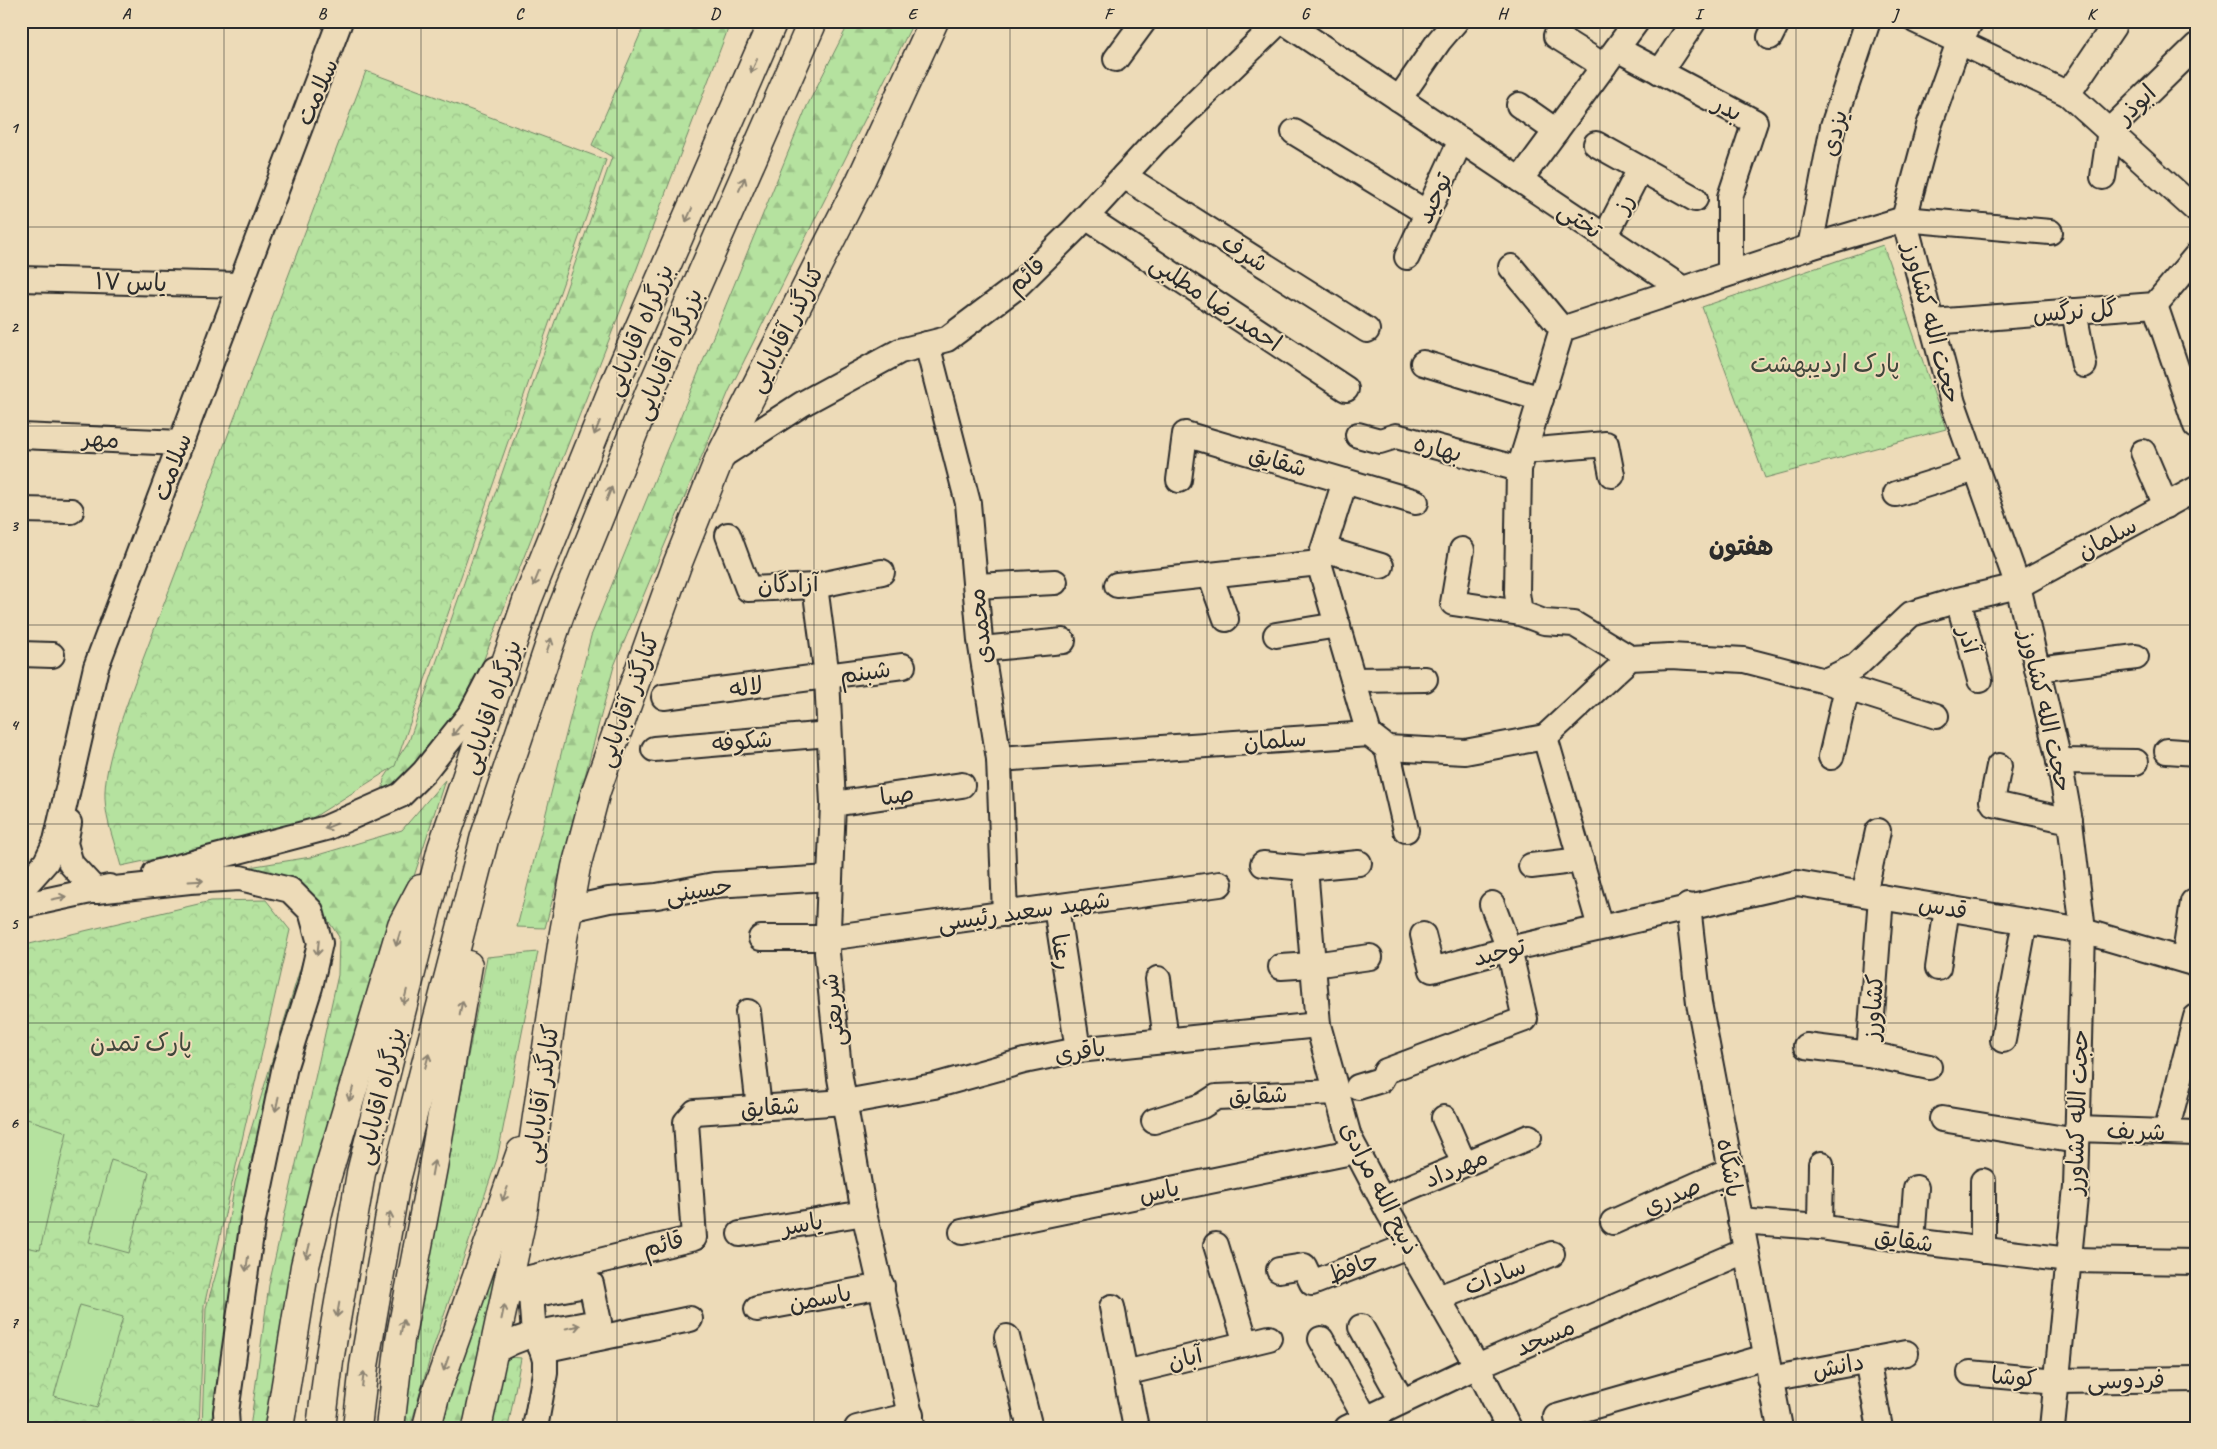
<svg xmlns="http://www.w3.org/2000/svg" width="2217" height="1449" font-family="Caveat,'Playpen Sans Arabic',sans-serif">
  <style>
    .grass { fill: url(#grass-tufts); stroke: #708665 }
    .forest { fill: url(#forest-firs); stroke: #708665 }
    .park { fill: url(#park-crowns); stroke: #708665 }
    .pitch { fill: #b5e29f; stroke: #708665 }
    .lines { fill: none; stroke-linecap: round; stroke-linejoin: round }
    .minor-casing { stroke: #2b2b2b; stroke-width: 28 }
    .major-casing { stroke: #2b2b2b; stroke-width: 31 }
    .highway-casing { stroke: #2b2b2b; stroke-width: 31 }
    .minor { stroke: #eddbb8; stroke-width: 24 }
    .major { stroke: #eddbb8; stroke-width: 28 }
    .highway { stroke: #eddbb8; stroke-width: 28 }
    .oneway { stroke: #8c8372 }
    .grid { fill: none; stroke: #2b2b2b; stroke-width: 1; stroke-opacity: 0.55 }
    .labels { text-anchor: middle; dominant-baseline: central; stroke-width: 4; stroke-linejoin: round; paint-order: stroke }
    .street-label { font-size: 24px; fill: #2b2b2b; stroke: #eddbb8 }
    .park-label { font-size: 24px; fill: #40463c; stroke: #eddbb8 }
    .neighbourhood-label { font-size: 25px; font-weight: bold; fill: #2b2b2b; stroke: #eddbb8 }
    .neatline { fill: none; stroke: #2b2b2b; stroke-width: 2 }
    .grid-label { font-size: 16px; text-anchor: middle; font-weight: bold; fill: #2b2b2b }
  </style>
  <defs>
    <pattern id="grass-tufts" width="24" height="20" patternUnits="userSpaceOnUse" patternTransform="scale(1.25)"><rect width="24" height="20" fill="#b5e29f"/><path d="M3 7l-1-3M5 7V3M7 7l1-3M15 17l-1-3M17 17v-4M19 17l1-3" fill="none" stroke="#9cc289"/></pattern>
    <pattern id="forest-firs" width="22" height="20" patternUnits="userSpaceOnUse" patternTransform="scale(1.25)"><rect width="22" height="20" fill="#b5e29f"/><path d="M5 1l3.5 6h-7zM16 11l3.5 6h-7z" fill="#9cc289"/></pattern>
    <pattern id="park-crowns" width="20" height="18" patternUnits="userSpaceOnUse" patternTransform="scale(1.25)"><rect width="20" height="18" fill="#b5e29f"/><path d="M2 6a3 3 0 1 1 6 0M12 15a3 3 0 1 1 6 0" fill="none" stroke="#9cc289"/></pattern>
  </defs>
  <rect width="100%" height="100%" fill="#eddbb8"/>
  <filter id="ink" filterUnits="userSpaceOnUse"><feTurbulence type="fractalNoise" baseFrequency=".02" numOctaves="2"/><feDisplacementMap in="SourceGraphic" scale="10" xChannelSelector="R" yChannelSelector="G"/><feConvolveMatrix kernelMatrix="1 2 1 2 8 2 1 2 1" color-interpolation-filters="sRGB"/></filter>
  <g filter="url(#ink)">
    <polygon class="grass" points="538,952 497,1159 433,1348 410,1428 397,1428 487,957"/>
    <g class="forest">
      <polygon points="646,21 731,21 634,276 471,692 395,790 382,795 384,779 409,741 612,157 592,145"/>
      <polygon points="850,21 914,21 729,391 614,666 545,928 517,927 591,636 807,106"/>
      <polygon points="445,780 352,1069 272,1428 250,1428 269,1285 338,975 339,937 314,899 218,872 311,857 402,830"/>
      <polygon points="311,933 225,1428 202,1428 206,1308 225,1243 235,1182"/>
      <polygon points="521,1182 469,1428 440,1428 439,1425"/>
    </g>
    <g class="park">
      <path d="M 366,71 L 606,160 L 395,766 L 295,829 L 121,866 C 115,844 106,822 105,799 C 103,763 128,703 140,667 Z"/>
      <polygon points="1883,245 1946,429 1765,478 1702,307"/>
      <polygon points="266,900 290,930 204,1306 199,1428 21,1428 21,946 211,901"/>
      <polygon points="511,1357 521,1358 508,1428 485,1428 500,1361"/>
    </g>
    <g class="pitch">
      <polygon points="21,1117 67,1132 40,1250 21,1246"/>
      <polygon points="111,1160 149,1172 129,1253 89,1242"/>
      <polygon points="80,1305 123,1317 97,1408 54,1396"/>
    </g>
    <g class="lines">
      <g class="minor-casing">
        <g id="minor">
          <polyline points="1283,21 1683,289 1810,247 1904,219 2050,232"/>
          <polyline points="1916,21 2068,94 2196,210"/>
          <polyline points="1971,21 1959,42 1929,126 1904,219 1953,403 2018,586 2059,761 2070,821 2083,931 2076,1187 2052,1428"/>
          <polyline points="1556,36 1604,66"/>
          <polyline points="1770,37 1778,21"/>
          <polyline points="1617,49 1755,122 1730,197 1730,273"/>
          <polyline points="1116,59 1144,21"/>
          <polyline points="1660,72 1694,21"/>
          <polyline points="2068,94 2113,27"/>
          <polyline points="1399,99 1439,41 1456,21"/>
          <polyline points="1519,105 1556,131"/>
          <polyline points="1294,132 1427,213"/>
          <polyline points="1596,144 1695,199"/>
          <polyline points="1124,176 1367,330"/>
          <polyline points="2103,177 2110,130 2196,46"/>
          <polyline points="1520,180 1637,21"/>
          <polyline points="1086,217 1346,389"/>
          <polyline points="1605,237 1640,169"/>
          <polyline points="1810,247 1833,126 1868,21"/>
          <polyline points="1407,257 1461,140"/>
          <polyline points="1511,267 1562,329"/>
          <polyline points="21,279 240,285"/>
          <polyline points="2155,305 2196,426"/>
          <polyline points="2074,311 2084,365"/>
          <polyline points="1932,322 2155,305 2196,256"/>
          <polyline points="927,344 968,503 980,640 999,759 1005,914"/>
          <polyline points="1423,363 1541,399"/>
          <polyline points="1358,435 1380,441 1396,436 1519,469"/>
          <polyline points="21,436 181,443"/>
          <polyline points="1525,451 1606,444 1612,475"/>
          <polyline points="2143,452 2166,506"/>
          <polyline points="720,457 802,404 900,351 947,339 1015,288 1074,230 1154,143 1280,21"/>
          <polyline points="1179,480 1185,434 1416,502"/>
          <polyline points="1345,481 1319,563 1369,734"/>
          <polyline points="1896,494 1976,469"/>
          <polyline points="21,510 71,511"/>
          <polyline points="728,535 748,589 815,586 882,572"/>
          <polyline points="1324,549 1381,566"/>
          <polyline points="1462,550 1453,603 1520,613"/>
          <polyline points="1210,575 1226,619"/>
          <polyline points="1117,585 1319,563"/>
          <polyline points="815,586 827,677 833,804 827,953 840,1078 864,1213 913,1428"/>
          <polyline points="976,586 1055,582"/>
          <polyline points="1958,600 1980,680"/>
          <polyline points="1276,635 1338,625"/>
          <polyline points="982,649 1063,641"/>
          <polyline points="21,654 52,655"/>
          <polyline points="1630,658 1574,624 1544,622 1520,613 1517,593 1519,469 1562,329 1683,289"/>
          <polyline points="2037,669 2136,657"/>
          <polyline points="1354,680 1425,679"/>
          <polyline points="1825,681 1936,716"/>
          <polyline points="664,697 903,666"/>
          <polyline points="1545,737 1630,658 1670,656 1744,660 1825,681 1856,666 1911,614 1958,600 2018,586 2196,489"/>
          <polyline points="1545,737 1600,927"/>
          <polyline points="1387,748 1406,830"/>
          <polyline points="654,749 829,734"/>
          <polyline points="2167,751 2196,753"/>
          <polyline points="1831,757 1847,688"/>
          <polyline points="999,759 1369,734 1387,748 1465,752 1545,737"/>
          <polyline points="2059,761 2136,762"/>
          <polyline points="1999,766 1992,801 1994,804 2070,821"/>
          <polyline points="833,804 962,785"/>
          <polyline points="69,823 65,843 71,864 96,891"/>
          <polyline points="1263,864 1305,868 1359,863"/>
          <polyline points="1531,866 1581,860"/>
          <polyline points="1305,868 1318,1025 1349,1137 1388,1211 1477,1366 1509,1428"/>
          <polyline points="155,873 326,828 401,795 424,772 471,713 494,669"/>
          <polyline points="21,890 46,862 56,841 96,667 340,21"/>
          <polyline points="96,891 190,881 240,878 290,890 311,911 320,943 310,987 285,1066 253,1220 226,1412 227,1428"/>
          <polyline points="1864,894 1878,831"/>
          <polyline points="21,906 109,887"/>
          <polyline points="1688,906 1699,1003 1780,1428"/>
          <polyline points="1056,907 1078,1050"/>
          <polyline points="569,909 609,900 657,896 714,885 830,878"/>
          <polyline points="1423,935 1432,970 1509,949 1797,883 2083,931 2196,964"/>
          <polyline points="761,938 827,938 1220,884"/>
          <polyline points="2184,960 2193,902"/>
          <polyline points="1281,967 1313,965 1370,957"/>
          <polyline points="1938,968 1947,908"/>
          <polyline points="1158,979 1166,1040"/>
          <polyline points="748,1012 759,1108"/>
          <polyline points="2003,1040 2025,921"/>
          <polyline points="1806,1046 1869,1054 1881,897"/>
          <polyline points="1869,1054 1929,1067"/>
          <polyline points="1358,1087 1381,1080 1386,1071 1525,1019 1509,949 1492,904"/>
          <polyline points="1444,1118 1464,1164"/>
          <polyline points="1942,1119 2077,1141"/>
          <polyline points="1154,1121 1202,1106 1216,1097 1337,1092"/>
          <polyline points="2077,1129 2196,1133"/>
          <polyline points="2166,1132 2196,1017"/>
          <polyline points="1382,1199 1529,1137"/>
          <polyline points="1740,1221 1820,1227 1912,1241 2069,1260 2196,1262"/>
          <polyline points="1613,1222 1730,1170"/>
          <polyline points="1820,1227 1821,1164"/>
          <polyline points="962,1232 1356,1151"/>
          <polyline points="740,1234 864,1213"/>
          <polyline points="1912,1241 1916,1188"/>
          <polyline points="1216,1245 1246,1343"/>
          <polyline points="1983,1250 1983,1181"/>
          <polyline points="1279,1270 1304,1266 1312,1283 1408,1246"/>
          <polyline points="509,1283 694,1238 686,1122 695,1112 845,1102 934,1086 1024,1061 1078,1050 1318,1025"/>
          <polyline points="531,1295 534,1334 542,1350 545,1360 545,1373 535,1428"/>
          <polyline points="1438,1298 1552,1254"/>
          <polyline points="1112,1307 1136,1428"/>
          <polyline points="757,1309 882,1286"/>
          <polyline points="1361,1327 1402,1401"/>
          <polyline points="1007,1337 1030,1428"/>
          <polyline points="1321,1339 1366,1419"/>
          <polyline points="542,1350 690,1319"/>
          <path d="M 494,1352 C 526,1331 562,1329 599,1322 L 591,1284 L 531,1295 L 509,1283"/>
          <polyline points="1867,1360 1880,1428"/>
          <polyline points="1125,1373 1269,1338"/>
          <polyline points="1970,1373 2057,1381 2196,1379"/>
          <polyline points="1770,1379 1906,1353"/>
          <polyline points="1556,1417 1766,1357"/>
          <polyline points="857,1428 911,1415"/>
          <polyline points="1347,1428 1477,1366 1745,1251"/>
        </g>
      </g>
      <g class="major-casing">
        <g id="major">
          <polyline points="428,1428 428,1423 435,1396 521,1152"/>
          <polyline points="477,1428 523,1213 563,938 576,867 596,791 677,565 720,457 860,182 934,21"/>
        </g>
      </g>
      <g class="highway-casing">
        <g id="highway">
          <polyline points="279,1428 305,1266 327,1176 402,925 421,889"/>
          <polyline points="321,1428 329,1361 361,1173 442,848 527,601 616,381 773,21"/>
          <polyline points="357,1428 364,1366 396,1180 485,836 560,614 649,394 813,21"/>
          <polyline points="390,1428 400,1340 433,1167 468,965"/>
        </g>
      </g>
      <use href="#minor" class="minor"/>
      <use href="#major" class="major"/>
      <use href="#highway" class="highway"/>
    </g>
    <defs><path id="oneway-shaft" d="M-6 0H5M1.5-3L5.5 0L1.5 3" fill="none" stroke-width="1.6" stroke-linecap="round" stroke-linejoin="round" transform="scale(1.25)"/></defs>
    <g class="oneway">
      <use href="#oneway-shaft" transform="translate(754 66) rotate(114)"/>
      <use href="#oneway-shaft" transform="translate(742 184) rotate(-66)"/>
      <use href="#oneway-shaft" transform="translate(689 215) rotate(114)"/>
      <use href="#oneway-shaft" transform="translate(597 428) rotate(112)"/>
      <use href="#oneway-shaft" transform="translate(609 494) rotate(-68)"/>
      <use href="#oneway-shaft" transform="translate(536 579) rotate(112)"/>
      <use href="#oneway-shaft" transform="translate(549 645) rotate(-71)"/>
      <use href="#oneway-shaft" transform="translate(457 730) rotate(129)"/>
      <use href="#oneway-shaft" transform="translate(331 826) rotate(158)"/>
      <use href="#oneway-shaft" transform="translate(196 881) rotate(-3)"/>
      <use href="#oneway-shaft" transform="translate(59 898) rotate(-12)"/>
      <use href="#oneway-shaft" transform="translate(398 939) rotate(107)"/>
      <use href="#oneway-shaft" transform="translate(318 948) rotate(96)"/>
      <use href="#oneway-shaft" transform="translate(405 997) rotate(104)"/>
      <use href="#oneway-shaft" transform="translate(461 1008) rotate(-80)"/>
      <use href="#oneway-shaft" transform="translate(427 1061) rotate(-75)"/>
      <use href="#oneway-shaft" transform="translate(351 1094) rotate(107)"/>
      <use href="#oneway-shaft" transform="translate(277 1104) rotate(102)"/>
      <use href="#oneway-shaft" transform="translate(433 1168) rotate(-80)"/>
      <use href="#oneway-shaft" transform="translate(505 1194) rotate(111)"/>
      <use href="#oneway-shaft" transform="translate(389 1219) rotate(-80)"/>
      <use href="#oneway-shaft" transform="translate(308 1251) rotate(104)"/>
      <use href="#oneway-shaft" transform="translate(247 1264) rotate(98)"/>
      <use href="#oneway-shaft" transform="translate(338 1310) rotate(100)"/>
      <use href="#oneway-shaft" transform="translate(503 1312) rotate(-78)"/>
      <use href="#oneway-shaft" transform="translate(402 1327) rotate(-79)"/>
      <use href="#oneway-shaft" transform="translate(573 1327) rotate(-11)"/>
      <use href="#oneway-shaft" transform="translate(446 1364) rotate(109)"/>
      <use href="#oneway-shaft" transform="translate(363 1379) rotate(-83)"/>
    </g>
  </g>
  <path class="grid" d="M 224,21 L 224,1428M 421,21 L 421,1428M 617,21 L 617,1428M 814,21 L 814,1428M 1010,21 L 1010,1428M 1207,21 L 1207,1428M 1403,21 L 1403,1428M 1600,21 L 1600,1428M 1796,21 L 1796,1428M 1993,21 L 1993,1428M 21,227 L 2196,227M 21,426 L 2196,426M 21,625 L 2196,625M 21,824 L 2196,824M 21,1023 L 2196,1023M 21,1222 L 2196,1222"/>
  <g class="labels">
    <g class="street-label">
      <text transform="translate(317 92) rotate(-66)">سلامت</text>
      <text transform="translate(2136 104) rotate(-44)">ابوذر</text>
      <text transform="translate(1728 108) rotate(28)">بدر</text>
      <text transform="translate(1834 133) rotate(-76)">یزدی</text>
      <text transform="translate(1434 198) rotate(-65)">توحید</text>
      <text transform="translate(1623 203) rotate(-63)">رز</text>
      <text transform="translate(1580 220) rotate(34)">تختی</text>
      <text transform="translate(1245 253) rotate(32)">شرف</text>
      <text transform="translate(1026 275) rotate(-42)">قائم</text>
      <text transform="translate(131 282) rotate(2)">یاس ۱۷</text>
      <text transform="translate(1216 303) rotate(34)">احمدرضا مطلبی</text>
      <text transform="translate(2075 311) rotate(-4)">گل نرگس</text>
      <text transform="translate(1932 323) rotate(75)">حجت الله کشاورز</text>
      <text transform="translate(786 328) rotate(-63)">کنارگذر آقابابایی</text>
      <text transform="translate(639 330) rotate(-67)">بزرگراه اقابابایی</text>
      <text transform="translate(668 354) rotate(-67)">بزرگراه آقابابایی</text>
      <text transform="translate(101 439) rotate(3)">مهر</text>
      <text transform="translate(1438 448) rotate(15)">بهاره</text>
      <text transform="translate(1278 461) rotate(16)">شقایق</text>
      <text transform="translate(172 467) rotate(-69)">سلامت</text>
      <text transform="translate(2107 538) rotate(-28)">سلمان</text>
      <text transform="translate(788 584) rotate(-2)">آزادگان</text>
      <text transform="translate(980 626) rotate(-96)">محمدی</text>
      <text transform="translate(1969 640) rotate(75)">آذر</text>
      <text transform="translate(865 672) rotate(-8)">شبنم</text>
      <text transform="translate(746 687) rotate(-7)">لاله</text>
      <text transform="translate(628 700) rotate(-70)">کنارگذر آقابابایی</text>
      <text transform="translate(491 707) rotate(-71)">بزرگراه اقابابایی</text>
      <text transform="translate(2046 711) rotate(77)">حجت الله کشاورز</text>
      <text transform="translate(1275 740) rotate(-4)">سلمان</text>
      <text transform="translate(742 741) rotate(-5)">شکوفه</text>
      <text transform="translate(897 795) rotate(-9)">صبا</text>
      <text transform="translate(699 890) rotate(-9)">حسینی</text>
      <text transform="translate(1943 907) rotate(10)">قدس</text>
      <text transform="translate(1024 911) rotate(-8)">شهید سعید رئیسی</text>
      <text transform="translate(1062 952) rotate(81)">رعنا</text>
      <text transform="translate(1499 952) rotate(-14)">توحید</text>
      <text transform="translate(1873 1007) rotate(-86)">کشاورز</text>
      <text transform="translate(833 1010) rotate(-96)">شریعتی</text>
      <text transform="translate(1080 1051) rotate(-9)">باقری</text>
      <text transform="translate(541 1094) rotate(-82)">کنارگذر آقابابایی</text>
      <text transform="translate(1258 1095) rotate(-2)">شقایق</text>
      <text transform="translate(380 1096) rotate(-76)">بزرگراه اقابابایی</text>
      <text transform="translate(770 1107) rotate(-4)">شقایق</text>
      <text transform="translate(2077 1112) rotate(-88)">حجت الله کشاورز</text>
      <text transform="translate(2136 1131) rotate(2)">شریف</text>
      <text transform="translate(1456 1168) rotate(-23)">مهرداد</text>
      <text transform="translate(1730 1168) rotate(80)">باشگاه</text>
      <text transform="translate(1380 1188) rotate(63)">ذبیح الله مرادی</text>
      <text transform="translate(1159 1191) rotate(-12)">یاس</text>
      <text transform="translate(1672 1196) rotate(-24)">صدری</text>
      <text transform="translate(802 1224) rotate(-10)">یاسر</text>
      <text transform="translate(1904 1240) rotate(8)">شقایق</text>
      <text transform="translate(663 1244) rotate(-16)">قائم</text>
      <text transform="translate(1353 1267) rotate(-22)">حافظ</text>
      <text transform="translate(1495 1276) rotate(-21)">سادات</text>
      <text transform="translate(820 1298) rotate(-11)">یاسمن</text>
      <text transform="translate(1545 1337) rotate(-23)">مسجد</text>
      <text transform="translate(1185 1358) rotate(-14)">آبان</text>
      <text transform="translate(1838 1366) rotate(-11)">دانش</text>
      <text transform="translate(2014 1377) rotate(5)">کوشا</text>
      <text transform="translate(2126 1380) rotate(-1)">فردوسی</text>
    </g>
    <g class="park-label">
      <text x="1825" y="364">پارک اردیبهشت</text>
      <text x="141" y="1043">پارک تمدن</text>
    </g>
    <g class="neighbourhood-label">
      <text x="1741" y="547">هفتون</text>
    </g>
  </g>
  <rect width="2217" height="1449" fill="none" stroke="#eddbb8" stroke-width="55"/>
  <rect x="28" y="28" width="2162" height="1394" class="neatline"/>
  <g class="grid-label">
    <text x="126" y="19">A</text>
    <text x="322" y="19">B</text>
    <text x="519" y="19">C</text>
    <text x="715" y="19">D</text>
    <text x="912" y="19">E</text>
    <text x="1108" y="19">F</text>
    <text x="1305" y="19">G</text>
    <text x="1502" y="19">H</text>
    <text x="1698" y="19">I</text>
    <text x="1895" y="19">J</text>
    <text x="2091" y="19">K</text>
    <text x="14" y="133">1</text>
    <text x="14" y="332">2</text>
    <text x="14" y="531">3</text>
    <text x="14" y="730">4</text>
    <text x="14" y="929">5</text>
    <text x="14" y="1128">6</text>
    <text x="14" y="1328">7</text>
  </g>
</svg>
